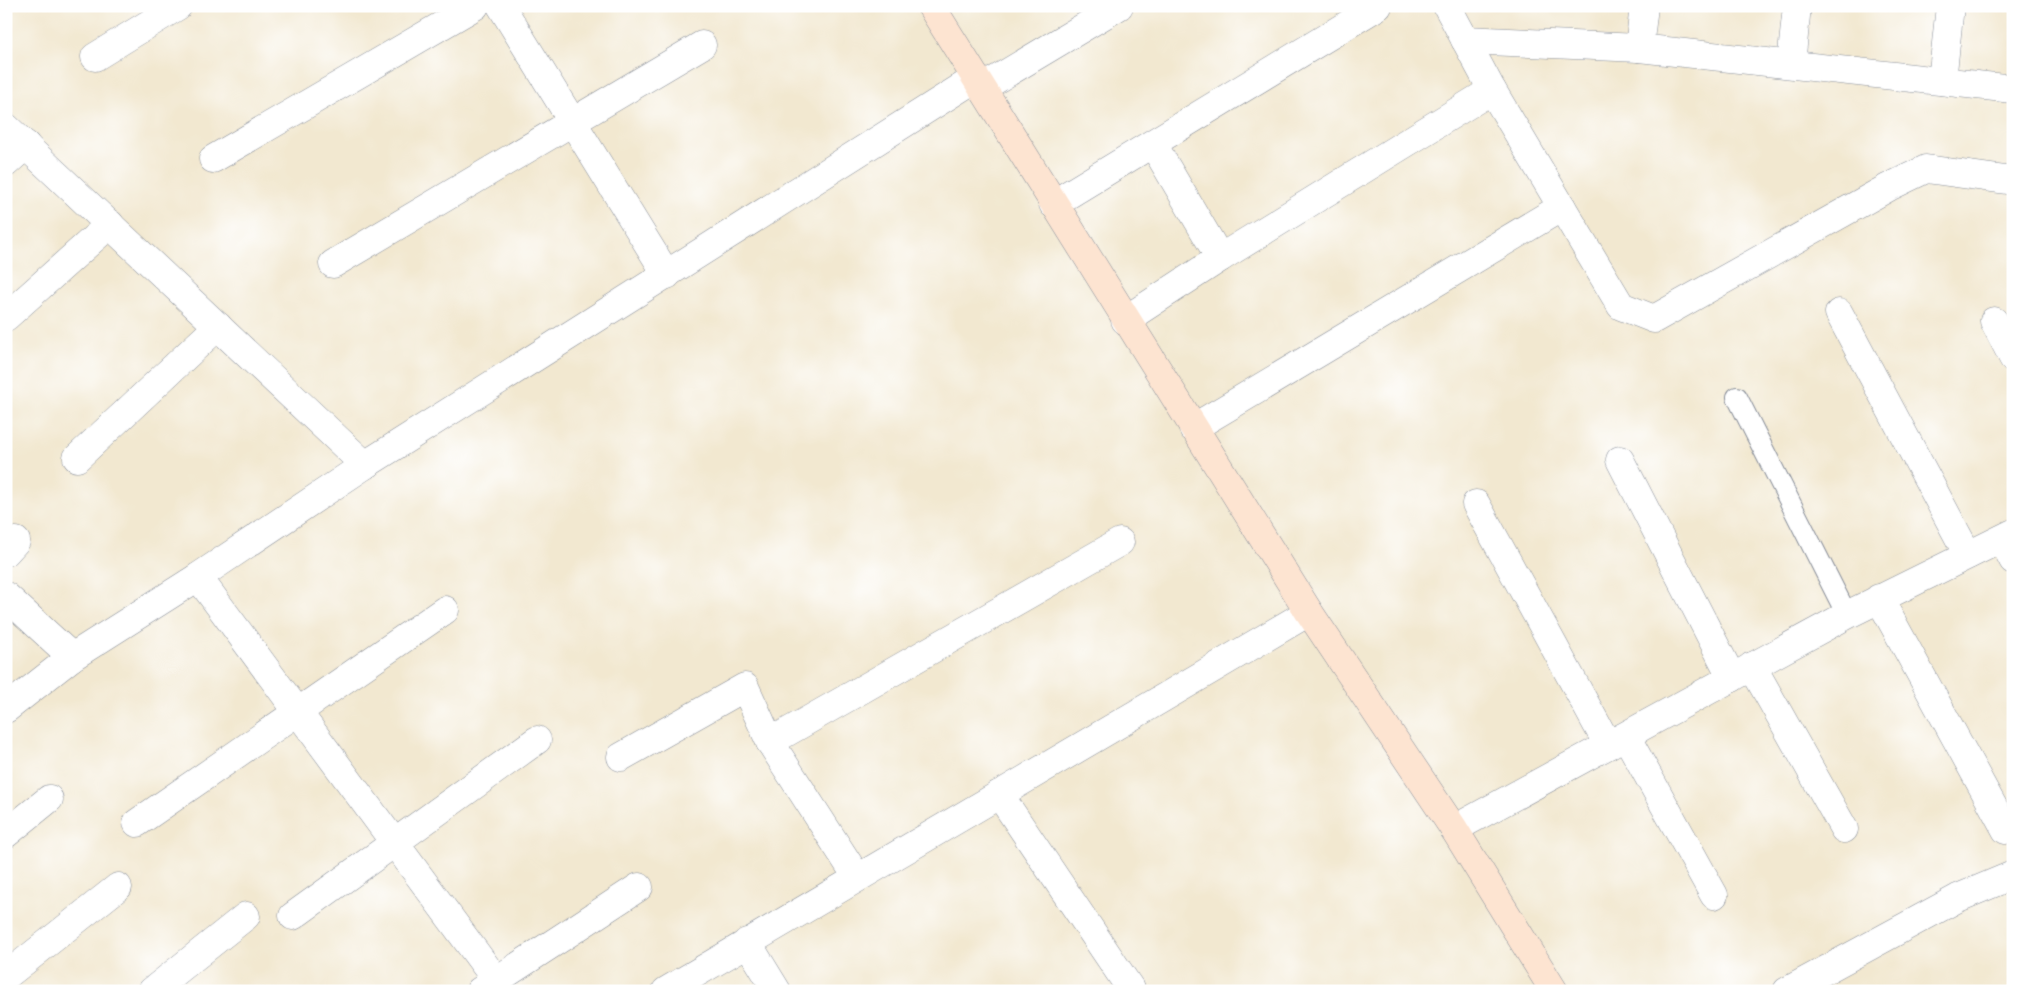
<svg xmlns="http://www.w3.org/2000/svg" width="2019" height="997" font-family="'Gochi Hand',sans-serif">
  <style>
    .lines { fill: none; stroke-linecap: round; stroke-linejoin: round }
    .lane-casing { stroke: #868c97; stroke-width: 22 }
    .street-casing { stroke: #868c97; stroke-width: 29 }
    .secondary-casing { stroke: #868c97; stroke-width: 29 }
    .lane { stroke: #fff; stroke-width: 20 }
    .street { stroke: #fff; stroke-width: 28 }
    .secondary { stroke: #fde4d1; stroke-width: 28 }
  </style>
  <rect width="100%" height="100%" fill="#fff"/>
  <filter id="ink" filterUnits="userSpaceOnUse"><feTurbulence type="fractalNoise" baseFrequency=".02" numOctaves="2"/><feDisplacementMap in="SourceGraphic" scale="10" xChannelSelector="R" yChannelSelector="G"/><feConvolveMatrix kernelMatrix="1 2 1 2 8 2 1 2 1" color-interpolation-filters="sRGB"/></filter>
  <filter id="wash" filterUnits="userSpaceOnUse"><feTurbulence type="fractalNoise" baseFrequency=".0096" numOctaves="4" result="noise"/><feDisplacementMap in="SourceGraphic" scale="20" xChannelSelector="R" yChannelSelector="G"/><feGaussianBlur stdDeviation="1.12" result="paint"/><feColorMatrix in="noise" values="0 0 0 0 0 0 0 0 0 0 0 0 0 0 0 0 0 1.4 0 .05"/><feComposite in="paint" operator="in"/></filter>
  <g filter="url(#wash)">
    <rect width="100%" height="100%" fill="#f2e8d0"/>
  </g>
  <g filter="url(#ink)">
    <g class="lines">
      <g class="lane-casing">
        <polyline id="lane" points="1737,397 1847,615"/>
      </g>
      <g class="street-casing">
        <g id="street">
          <polyline points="501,6 667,275"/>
          <polyline points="1447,6 1492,90 1621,306 1654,319 1889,187 1926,169 2013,181"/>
          <polyline points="1465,40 1639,48 2013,89"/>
          <polyline points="1639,48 1644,6"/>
          <polyline points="95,57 178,6"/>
          <polyline points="1791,64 1797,6"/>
          <polyline points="1942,81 1950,6"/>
          <polyline points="982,88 1119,6"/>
          <polyline points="6,127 365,465"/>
          <polyline points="1153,144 1220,258"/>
          <polyline points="213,159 475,6"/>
          <polyline points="6,163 26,145"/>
          <polyline points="1053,204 1378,6"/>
          <polyline points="333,264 702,45"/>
          <polyline points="1839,313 1968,555"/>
          <polyline points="6,317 110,224"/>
          <polyline points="1125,320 1220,258 1492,90"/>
          <polyline points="1994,321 2013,358"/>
          <polyline points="1193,428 1562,207"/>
          <polyline points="77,458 218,326"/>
          <polyline points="1620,460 1732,678"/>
          <polyline points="1476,504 1608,745"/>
          <polyline points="2002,539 2013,560"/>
          <polyline points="6,552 16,541"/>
          <polyline points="198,577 496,980"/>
          <polyline points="6,596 72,657"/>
          <polyline points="1879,598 2006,830"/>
          <polyline points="1752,666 1844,829"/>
          <polyline points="6,709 72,657 198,577 365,465 976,78"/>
          <polyline points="1626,736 1714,895"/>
          <polyline points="770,742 1120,542"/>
          <polyline points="621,757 745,687 770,742 857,877"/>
          <polyline points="999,794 1132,991"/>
          <polyline points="137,823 445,610"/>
          <polyline points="1454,829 1847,615 2013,533"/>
          <polyline points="6,834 49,799"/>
          <polyline points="293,916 537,740"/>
          <polyline points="747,942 777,991"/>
          <polyline points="6,976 118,887"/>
          <polyline points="152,991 246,916"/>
          <polyline points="480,991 639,887"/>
          <polyline points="666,991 1309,612"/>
          <polyline points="1787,991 1958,898 2013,875"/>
        </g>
      </g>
      <g class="secondary-casing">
        <polyline id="secondary" points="931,6 1309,612 1454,829 1554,991"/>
      </g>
      <use href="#lane" class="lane"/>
      <use href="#street" class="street"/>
      <use href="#secondary" class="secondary"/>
    </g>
  </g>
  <rect width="2019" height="997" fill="none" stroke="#fff" stroke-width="25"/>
</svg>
